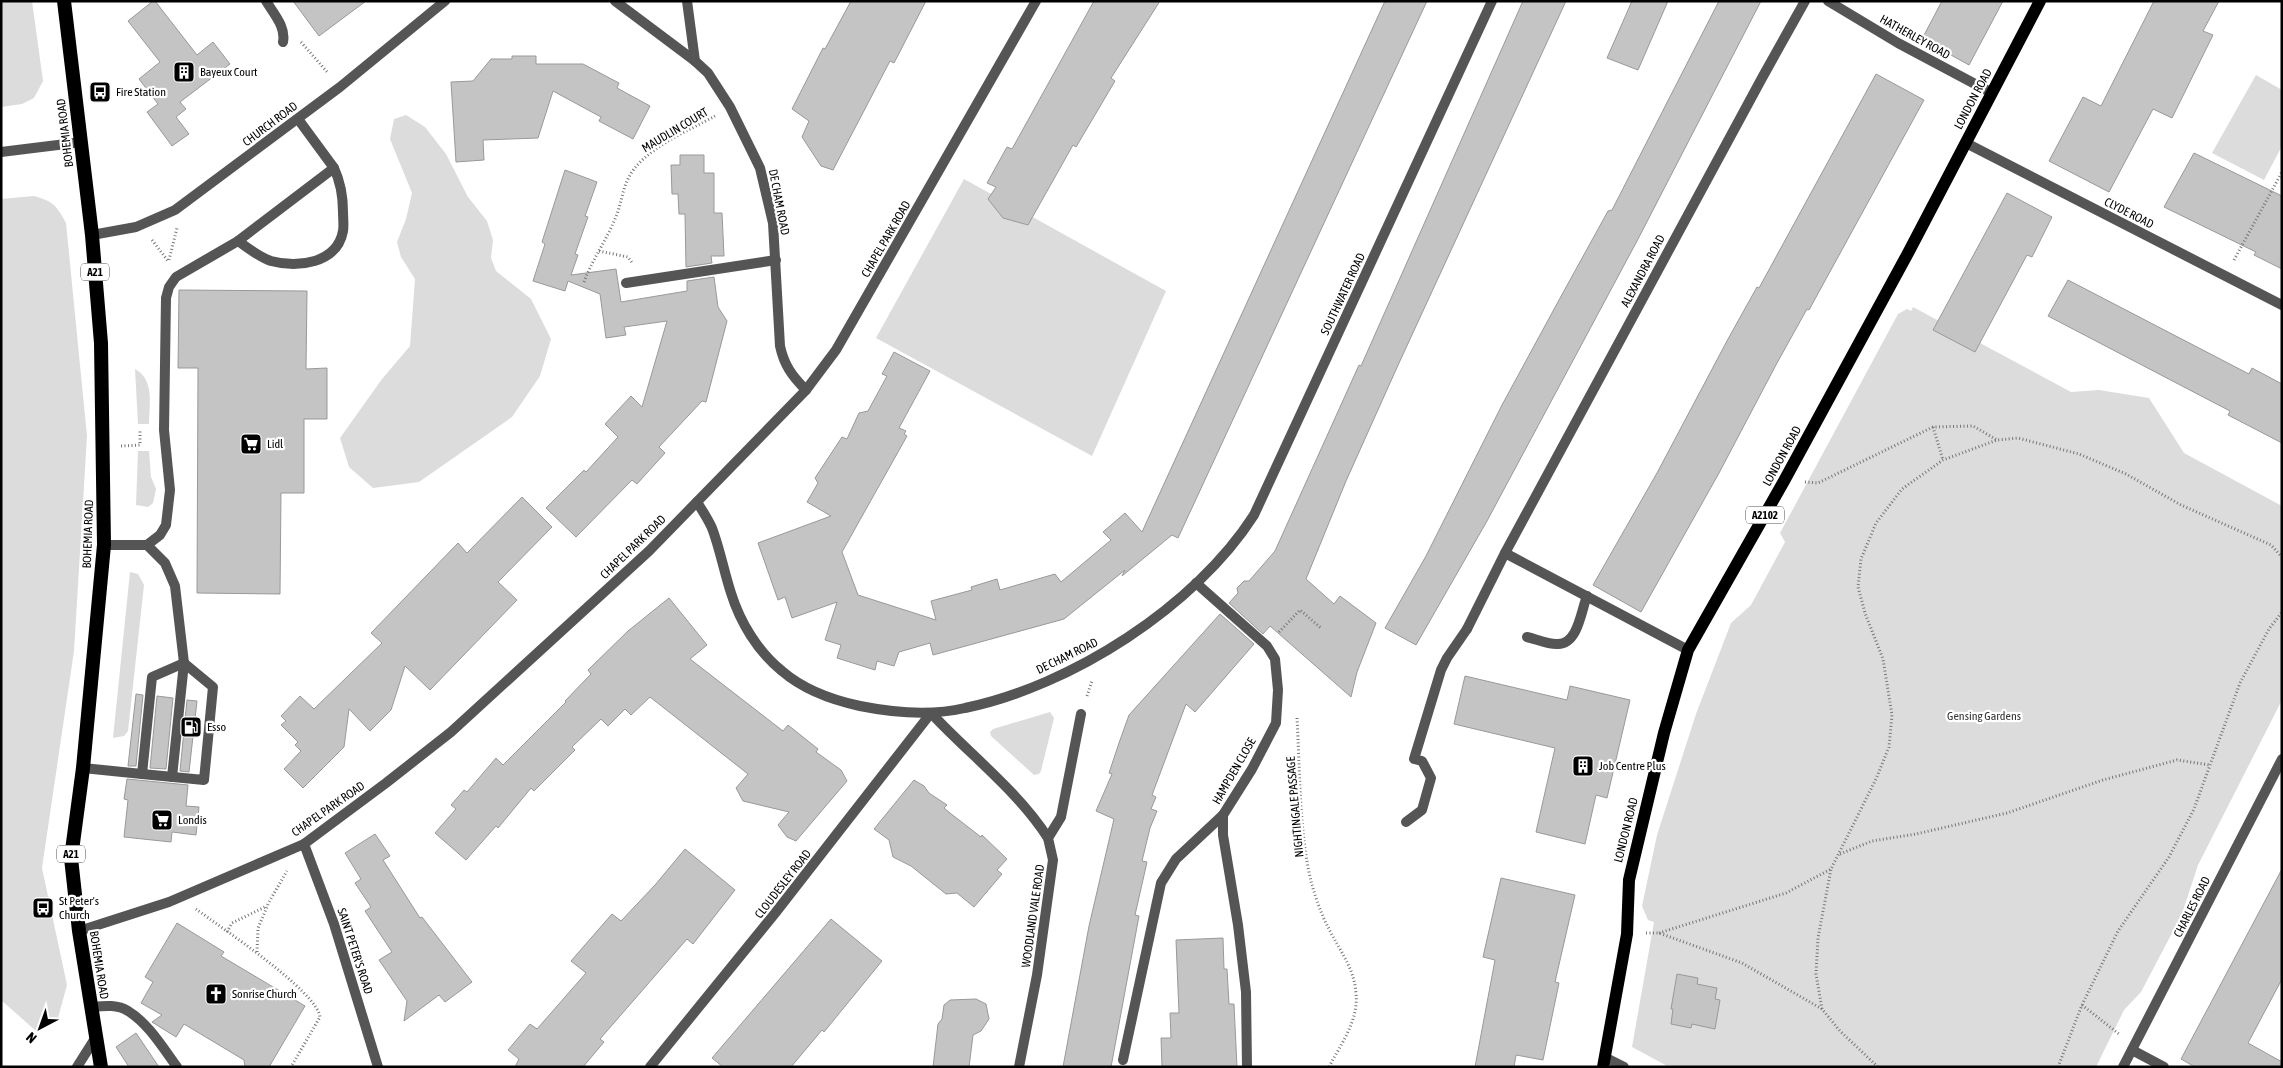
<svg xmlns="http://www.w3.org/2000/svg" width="2283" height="1068" font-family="'Asap Condensed',sans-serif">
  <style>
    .green { fill: #dcdcdc }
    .building { fill: #c4c4c4; stroke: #999 }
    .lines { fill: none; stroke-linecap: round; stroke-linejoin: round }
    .path { stroke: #777; stroke-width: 3; stroke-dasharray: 1 2.5; stroke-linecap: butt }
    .service { stroke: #555; stroke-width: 10 }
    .minor { stroke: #555; stroke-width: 10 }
    .primary { stroke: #000; stroke-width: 12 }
    .trunk { stroke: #000; stroke-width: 14 }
    .labels { text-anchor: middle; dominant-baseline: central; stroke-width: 4.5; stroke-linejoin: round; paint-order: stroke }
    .shield { fill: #fff; stroke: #4c4c4c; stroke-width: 1 }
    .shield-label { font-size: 11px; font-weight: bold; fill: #000 }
    .street-label { font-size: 12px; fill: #000; stroke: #fff }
    .poi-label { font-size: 12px; fill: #000; stroke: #fff; text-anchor: start }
    .park-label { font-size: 12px; fill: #333; stroke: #fff }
  </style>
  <rect width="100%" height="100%" fill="#fff"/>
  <g class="green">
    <polygon points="1,1 32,1 43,81 34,98 22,104 1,107"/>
    <polygon points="2256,75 2282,90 2282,146 2264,180 2212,153"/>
    <polygon points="406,115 425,127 446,154 468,197 487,221 493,240 491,258 496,271 531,299 551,339 540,376 512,417 419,482 373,488 349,467 340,438 382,379 410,346 415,279 401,257 397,242 406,219 412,193 390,139 394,119"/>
    <polygon points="964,179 1166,291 1092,456 876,338"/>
    <path d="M 34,196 C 53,201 57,206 66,223 L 87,436 L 74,651 L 42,868 L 67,985 L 58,1018 L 36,1031 L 1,1000 L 1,199 Z"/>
    <polygon points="1913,307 2071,392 2099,390 2149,398 2184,453 2282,506 2282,700 2198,865 2182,914 2141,992 2124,1010 2096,1067 1669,1067 1632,1047 1654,922 1648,920 1642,906 1657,835 1696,714 1731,623 1751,605 1785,542 1780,533 1898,314 1907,309 1911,311"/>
    <path d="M 135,369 C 155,380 149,405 149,424 L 138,424 Z"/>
    <polygon points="138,451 149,451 151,477 156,489 153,503 148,507 136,505"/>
    <polygon points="130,572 138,574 144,585 128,731 124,736 113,738"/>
    <polygon points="1050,712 1054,718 1041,771 1039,774 1034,775 991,736 990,732 993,729"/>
  </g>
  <g class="building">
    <polygon points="153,1 155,1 197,55 213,42 230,64 180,102 186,109 176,117 189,134 172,146 147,112 158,104 139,79 160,62 128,21"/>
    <polygon points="293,1 366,1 319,36"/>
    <polygon points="851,1 926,1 894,63 890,61 833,170 821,166 802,137 809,121 792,109 823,48 825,49"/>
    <polygon points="1094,1 1160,1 1111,78 1115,81 1076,147 1073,145 1028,225 1003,218 988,199 996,187 987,183 1007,147 1012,149"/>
    <polygon points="1385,1 1427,1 1178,538 1172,535 1122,576 1125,570 1064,619 933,655 930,643 899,652 894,666 877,661 875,670 837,658 841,645 825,640 837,602 792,618 785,597 778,600 758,543 831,516 807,502 818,483 815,478 842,437 847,439 859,413 868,411 887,376 882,374 894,352 930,371 899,428 906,431 904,434 907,436 842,552 858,595 936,620 931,601 972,590 971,587 997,579 1000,590 1055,574 1061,582 1111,540 1103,532 1125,513 1142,532"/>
    <polygon points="1523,1 1566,1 1399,363 1346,481 1306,579 1334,604 1340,596 1376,623 1357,672 1351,697 1270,626 1263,634 1229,603 1238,593 1237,588 1244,581 1249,581 1275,551 1359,365 1361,366"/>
    <polygon points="1632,1 1668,1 1638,70 1607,58"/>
    <polygon points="1719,1 1761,1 1637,241 1487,521 1416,645 1385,628 1426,556 1502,405 1559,300 1608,211 1612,210"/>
    <polygon points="1942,1 2003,1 1969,65 1922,39"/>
    <polygon points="2154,1 2219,1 2203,31 2213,35 2172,118 2153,109 2109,192 2049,161 2083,97 2101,106"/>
    <polygon points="512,56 536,56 536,64 583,64 619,83 617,88 650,106 633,139 599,121 601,117 553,91 538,138 483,140 484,160 456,162 451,82 473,81 491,59 512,59"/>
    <polygon points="1876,74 1924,100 1809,310 1807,309 1777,363 1719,473 1641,612 1593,585 1657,473 1728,339 1757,287 1759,288"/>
    <polygon points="2194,153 2282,196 2282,269 2254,255 2256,252 2164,207"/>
    <polygon points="680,155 704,155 704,173 714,173 714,213 722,213 724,256 711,256 712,263 686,267 685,214 679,214 678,194 672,194 671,165 680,165"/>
    <polygon points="565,170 597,182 585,216 588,217 575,254 578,255 571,275 616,269 621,302 687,291 687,281 714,277 718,307 727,321 706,402 702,401 659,447 665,453 637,484 632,480 576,537 546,508 584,470 586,472 618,437 605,424 631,396 642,407 667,321 624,327 626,335 606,338 600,294 568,281 565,291 533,281 545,244 542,242"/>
    <polygon points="2007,193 2052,217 2032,257 2027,255 1975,352 1933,330"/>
    <polygon points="2068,280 2249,374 2252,368 2282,384 2282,443 2228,415 2230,411 2048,316"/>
    <polygon points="179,290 307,291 306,369 327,368 327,419 304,419 304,493 281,493 280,594 197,593 198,368 178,368"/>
    <polygon points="522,497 552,527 498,582 517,600 430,690 405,666 391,710 370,731 349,709 344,747 303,788 284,769 301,751 295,745 298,742 281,725 286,721 281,716 300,696 314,709 382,643 371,633 458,543 467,553"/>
    <polygon points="669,598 707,645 690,659 783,731 788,725 818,749 816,752 841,770 847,781 796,841 787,837 778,825 789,812 743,801 736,788 748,774 650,697 631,715 625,709 608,726 601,719 572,747 575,750 534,791 531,788 498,828 496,826 466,860 435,833 456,809 451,805 464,790 467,792 496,758 503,765 566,702 565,701 591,674 588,670 628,631"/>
    <polygon points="1220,614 1254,644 1195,712 1186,704 1152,795 1156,797 1151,809 1157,811 1150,828 1142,861 1147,862 1135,915 1139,916 1111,1067 1063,1067 1089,926 1114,819 1096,811 1112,774 1109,773 1119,743 1129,715"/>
    <polygon points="1465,676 1567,700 1570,686 1630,700 1607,798 1596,795 1585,844 1536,832 1555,748 1454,724"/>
    <polygon points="136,694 143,695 136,766 128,766"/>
    <polygon points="157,696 173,698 166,769 150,768"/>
    <polygon points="187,700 197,701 189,772 180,771"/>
    <polygon points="127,779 188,785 186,806 199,807 196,835 172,832 171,842 124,837 128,800 124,799"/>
    <polygon points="914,780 924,786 929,793 947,805 944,808 950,813 981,837 982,835 1007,859 997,870 1002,874 974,907 957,893 946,894 911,866 893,857 889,840 874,829"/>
    <polygon points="375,834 390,856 383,860 420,918 422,917 472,982 445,1002 439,995 404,1021 407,1001 379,960 392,952 365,911 371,907 355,883 361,879 345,853"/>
    <polygon points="685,849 735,890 693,944 687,939 600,1039 604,1042 583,1067 515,1067 519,1059 508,1050 530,1024 537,1029 586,973 571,961 612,914 621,921 655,885"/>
    <polygon points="2282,869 2282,979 2248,1043 2282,1062 2282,1067 2195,1067 2181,1059"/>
    <polygon points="1501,878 1575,895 1555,982 1559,983 1543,1060 1516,1055 1514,1067 1475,1067 1495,960 1483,957"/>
    <polygon points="831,919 882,961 824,1032 822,1030 791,1067 723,1067 712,1058"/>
    <polygon points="177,923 224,952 221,956 305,1006 269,1067 245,1067 244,1060 184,1024 176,1037 152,1022 162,1015 141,1003 153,982 145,977"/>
    <polygon points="1223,938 1224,969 1227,969 1229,1004 1234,1004 1237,1067 1162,1067 1161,1038 1171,1038 1170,1013 1179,1013 1176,940"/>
    <polygon points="1677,974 1698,978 1697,984 1717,988 1715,999 1720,1000 1715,1029 1692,1024 1691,1028 1671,1024 1673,1009 1671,1009"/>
    <polygon points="976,999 986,1004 989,1019 981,1031 973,1035 969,1067 933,1067 938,1024 942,1019 944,1005 950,1000"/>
    <polygon points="136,1033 159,1067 129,1067 116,1047"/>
  </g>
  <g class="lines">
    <g class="path">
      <polyline points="301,42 328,73"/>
      <polyline points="152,240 168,261"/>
      <polyline points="599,251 628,257 633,264"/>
      <polyline points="169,260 177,228"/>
      <polyline points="2234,260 2282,172"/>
      <path d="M 584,282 C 592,260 606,241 615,219 C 621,206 622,191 628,179 C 641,150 688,131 715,116"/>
      <polyline points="1933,427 1943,460"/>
      <polyline points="121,446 140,445 140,429"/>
      <polyline points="1805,482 1818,483 1933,427 1973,426 1997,440"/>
      <polyline points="1279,632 1300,610 1321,628"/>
      <polyline points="1087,696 1092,681"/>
      <path d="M 1297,718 C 1300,769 1299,832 1311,881 C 1315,896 1321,914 1328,927 C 1339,950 1354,967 1356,993 C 1359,1020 1341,1044 1329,1067"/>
      <polyline points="1840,854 1872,841 1916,834 2007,813 2103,780 2177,760 2210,765"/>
      <path d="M 196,909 C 220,927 317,991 320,1017 L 291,1067"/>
      <polyline points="227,932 232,923 267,906"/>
      <polyline points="1646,933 1659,933 1742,963 1822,1009 1840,1031 1878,1067"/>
      <polyline points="1659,933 1786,893 1831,869 1876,779 1889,747 1892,715 1883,659 1865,613 1858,587 1861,559 1876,523 1902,489 1943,460 1997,440 2018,438 2079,454 2126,474 2181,505 2271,545 2282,557"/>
      <polyline points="257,952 258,928 269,902 287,871"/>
      <polyline points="2082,1005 2119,1034"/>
      <polyline points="1822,1009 1816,974 1818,938 1831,869"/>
      <polyline points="2058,1067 2082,1005 2118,931 2169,857 2194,809 2240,683 2269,629 2282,612"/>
    </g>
    <g class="service">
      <polyline points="1,152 82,142"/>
      <path d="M 238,241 C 248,248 259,257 271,261 C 297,268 337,264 343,231 C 344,226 343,218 343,212 C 343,196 341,183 334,168"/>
      <polyline points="626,283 776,260"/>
      <polyline points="104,545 147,545 160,535 166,525 170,490 164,430 166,298 169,287 176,277 238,241 334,168 298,119"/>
      <polyline points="147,545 165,563 175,586 184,663 172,777"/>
      <path d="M 1527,637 C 1536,639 1549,645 1558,644 C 1578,644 1581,611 1587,596"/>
      <polyline points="83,768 142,774 152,677 184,663"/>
      <polyline points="142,774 204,780 213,687 184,663"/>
      <polyline points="1406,822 1422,810 1431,778 1422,761 1414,759 1441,670 1447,658 1467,629"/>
      <polyline points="1123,1060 1161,883 1176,859 1223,815"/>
    </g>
    <g class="minor">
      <path d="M 266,1 C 274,14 286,27 283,42"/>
      <polyline points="615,1 695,61"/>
      <path d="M 687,1 L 695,61 L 708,73 L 730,107 L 760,168 L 773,223 L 780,346 C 784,365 792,376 806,390"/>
      <polyline points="1828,1 1898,43 1992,93"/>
      <polyline points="1966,143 2282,305"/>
      <polyline points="92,235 136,227 175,210 340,87 445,1"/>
      <path d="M 697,502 C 702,510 708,519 712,528 C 720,549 724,572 731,593 C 740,622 758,652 782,671 C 804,690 832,700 860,706 C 895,713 931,716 965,708 C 1071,686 1195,607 1254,515 L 1492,1"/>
      <polyline points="1505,553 1688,650"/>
      <polyline points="1196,583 1267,646 1275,659 1278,690 1276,723 1252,769 1223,815 1223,835 1238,925 1246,992 1247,1067"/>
      <polyline points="1467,629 1505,553 1762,78 1805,1"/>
      <path d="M 931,713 C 969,754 1018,791 1048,838"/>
      <polyline points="304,844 334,924 378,1067"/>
      <polyline points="79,931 169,902 304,844 386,783 451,732 649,551 806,390 836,350 1036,1"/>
      <path d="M 90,1007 C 103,1006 117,1004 128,1011 C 148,1023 163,1048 177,1067"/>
      <polyline points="2132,1050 2164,1067"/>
      <polyline points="1606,1058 1624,1067"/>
      <polyline points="77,1067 96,1037"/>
      <polyline points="650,1067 776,912 931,713"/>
      <polyline points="1019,1067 1037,975 1053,860 1048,838 1061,817 1081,714"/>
      <polyline points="2123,1067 2282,759"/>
    </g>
    <polyline class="primary" points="1603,1067 1627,934 1629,880 1664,733 1688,650 1784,481 1907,255 2040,1"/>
    <polyline class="trunk" points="64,1 92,235 101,343 104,545 83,768 71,858 79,931 101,1067"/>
  </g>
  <defs>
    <g id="building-square" transform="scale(1.125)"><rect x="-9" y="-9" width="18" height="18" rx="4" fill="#000" stroke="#fff"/><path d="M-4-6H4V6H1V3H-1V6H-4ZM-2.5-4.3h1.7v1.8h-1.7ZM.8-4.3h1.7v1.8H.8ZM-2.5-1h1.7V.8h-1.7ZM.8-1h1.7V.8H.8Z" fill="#fff"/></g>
    <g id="bus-square" transform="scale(1.125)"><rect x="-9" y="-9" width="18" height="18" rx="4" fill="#000" stroke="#fff"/><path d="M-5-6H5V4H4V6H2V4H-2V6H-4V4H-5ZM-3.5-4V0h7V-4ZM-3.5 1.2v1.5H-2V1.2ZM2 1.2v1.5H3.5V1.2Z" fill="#fff"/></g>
    <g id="supermarket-square" transform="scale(1.125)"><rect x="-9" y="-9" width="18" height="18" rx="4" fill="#000" stroke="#fff"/><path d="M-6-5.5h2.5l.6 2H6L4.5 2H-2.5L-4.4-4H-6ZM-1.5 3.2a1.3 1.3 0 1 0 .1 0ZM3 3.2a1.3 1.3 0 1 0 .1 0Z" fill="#fff"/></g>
    <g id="fuel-square" transform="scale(1.125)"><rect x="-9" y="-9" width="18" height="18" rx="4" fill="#000" stroke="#fff"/><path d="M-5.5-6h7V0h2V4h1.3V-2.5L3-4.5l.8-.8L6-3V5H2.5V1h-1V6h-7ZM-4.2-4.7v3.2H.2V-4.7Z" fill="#fff"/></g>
    <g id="church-square" transform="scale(1.125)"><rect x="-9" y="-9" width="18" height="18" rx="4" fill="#000" stroke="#fff"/><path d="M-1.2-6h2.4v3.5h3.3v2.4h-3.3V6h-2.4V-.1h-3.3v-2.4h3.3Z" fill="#fff"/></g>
  </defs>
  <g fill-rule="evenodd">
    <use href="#building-square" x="184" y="72"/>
    <use href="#bus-square" x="100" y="92"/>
    <use href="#supermarket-square" x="251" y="444"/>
    <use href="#fuel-square" x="191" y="727"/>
    <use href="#building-square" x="1583" y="766"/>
    <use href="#supermarket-square" x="162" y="820"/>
    <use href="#bus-square" x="43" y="908"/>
    <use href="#church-square" x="216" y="994"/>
  </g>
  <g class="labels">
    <g class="shield">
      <rect x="81" y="263.5" width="28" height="17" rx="4"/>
      <rect x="1746" y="506.5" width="38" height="17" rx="4"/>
      <rect x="57" y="845.5" width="28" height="17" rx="4"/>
    </g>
    <g class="shield-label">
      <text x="95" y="272">A21</text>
      <text x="1765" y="515">A2102</text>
      <text x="71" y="854">A21</text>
    </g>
    <g class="street-label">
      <text transform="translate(1915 37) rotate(29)">HATHERLEY ROAD</text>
      <text transform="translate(1973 99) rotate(-62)">LONDON ROAD</text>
      <text transform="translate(270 124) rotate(-37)">CHURCH ROAD</text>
      <text transform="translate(675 130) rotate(-31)">MAUDLIN COURT</text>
      <text transform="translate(65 133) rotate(-97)">BOHEMIA ROAD</text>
      <text transform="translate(779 202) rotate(79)">DE CHAM ROAD</text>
      <text transform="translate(2129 213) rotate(27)">CLYDE ROAD</text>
      <text transform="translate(886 239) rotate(-60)">CHAPEL PARK ROAD</text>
      <text transform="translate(1643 271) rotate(-62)">ALEXANDRA ROAD</text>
      <text transform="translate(1343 294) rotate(-65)">SOUTHWATER ROAD</text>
      <text transform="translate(1782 456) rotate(-61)">LONDON ROAD</text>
      <text transform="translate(88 534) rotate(-88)">BOHEMIA ROAD</text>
      <text transform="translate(633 547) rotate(-44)">CHAPEL PARK ROAD</text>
      <text transform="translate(1067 656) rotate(-26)">DE CHAM ROAD</text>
      <text transform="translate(1234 771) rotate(-60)">HAMPDEN CLOSE</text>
      <text transform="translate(1295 807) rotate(-95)">NIGHTINGALE PASSAGE</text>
      <text transform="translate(328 809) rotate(-35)">CHAPEL PARK ROAD</text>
      <text transform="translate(1626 830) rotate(-76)">LONDON ROAD</text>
      <text transform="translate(783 884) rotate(-52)">CLOUDESLEY ROAD</text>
      <text transform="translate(2192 907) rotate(-63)">CHARLES ROAD</text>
      <text transform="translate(1033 916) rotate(-82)">WOODLAND VALE ROAD</text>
      <text transform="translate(355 951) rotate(72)">SAINT PETER'S ROAD</text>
      <text transform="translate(99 965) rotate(81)">BOHEMIA ROAD</text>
    </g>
    <g class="poi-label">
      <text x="200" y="72">Bayeux Court</text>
      <text x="116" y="92">Fire Station</text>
      <text x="267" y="444">Lidl</text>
      <text x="207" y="727">Esso</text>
      <text x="1599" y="766">Job Centre Plus</text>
      <text x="178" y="820">Londis</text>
      <text x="59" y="901">St Peter's<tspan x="59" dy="14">Church</tspan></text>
      <text x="232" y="994">Sonrise Church</text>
    </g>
    <g class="park-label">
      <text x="1984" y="716">Gensing Gardens</text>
    </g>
  </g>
  <rect width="2283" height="1068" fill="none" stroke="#000000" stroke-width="5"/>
  <g transform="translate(40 1028) rotate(221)" stroke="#ffffff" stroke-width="4" paint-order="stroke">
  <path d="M0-4L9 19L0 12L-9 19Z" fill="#000000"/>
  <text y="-8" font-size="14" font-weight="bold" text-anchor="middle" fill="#000000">N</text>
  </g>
</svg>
